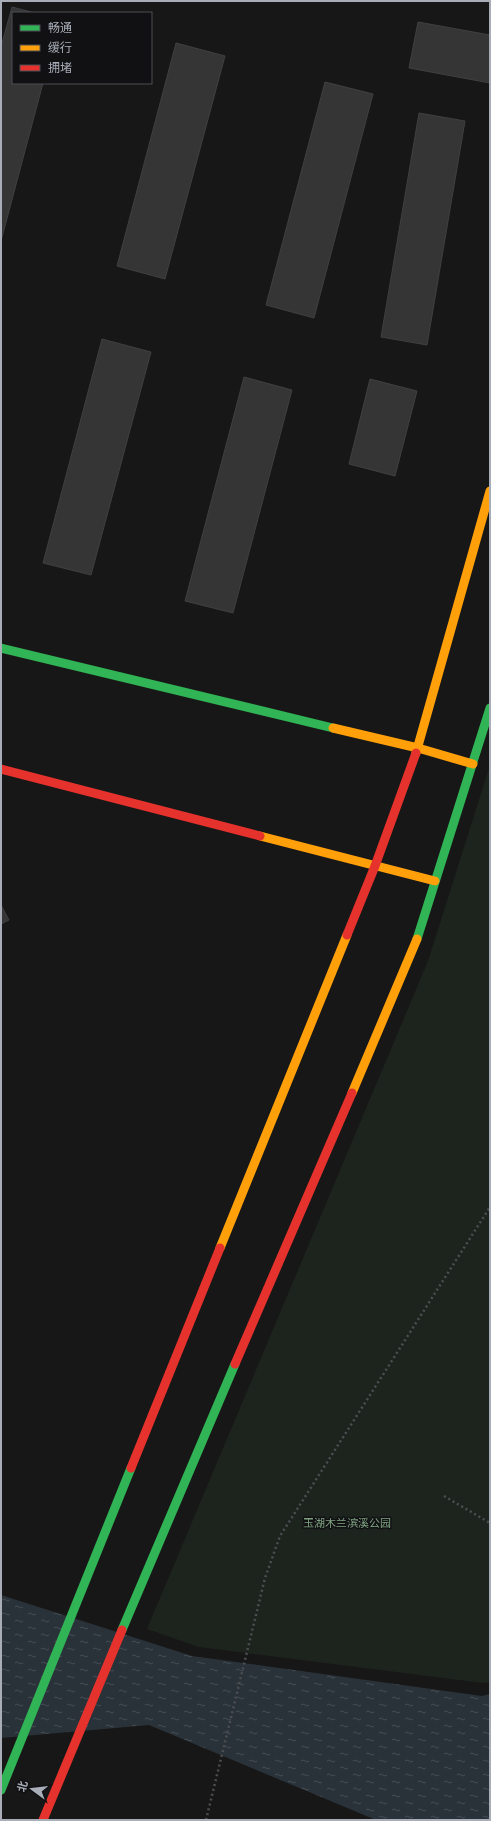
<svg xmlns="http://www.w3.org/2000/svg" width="491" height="1821" font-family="Barlow,'Noto Sans SC',sans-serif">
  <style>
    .green { fill: #1d241e }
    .water { fill: url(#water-ripples) }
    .building { fill: #353536; stroke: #3f4043 }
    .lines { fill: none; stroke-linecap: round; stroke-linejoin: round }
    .path { stroke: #4d4e52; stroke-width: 2.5; stroke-dasharray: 2 3; stroke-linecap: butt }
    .fast { stroke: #30b455; stroke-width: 9 }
    .slow { stroke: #ff9f0a; stroke-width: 9 }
    .jam { stroke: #e5322d; stroke-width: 9 }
    .labels { text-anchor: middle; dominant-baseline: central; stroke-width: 3; stroke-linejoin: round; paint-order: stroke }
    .park-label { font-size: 11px; fill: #7fa381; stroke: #111113 }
  </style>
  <defs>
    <pattern id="water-ripples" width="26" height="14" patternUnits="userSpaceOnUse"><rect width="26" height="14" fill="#2a3239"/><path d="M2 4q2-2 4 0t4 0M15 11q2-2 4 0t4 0" fill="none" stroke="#464d54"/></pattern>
  </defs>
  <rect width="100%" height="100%" fill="#171717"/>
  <polygon class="green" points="490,765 490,1682 483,1683 199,1647 147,1629 428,961"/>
  <polygon class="water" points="1,1595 192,1656 482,1696 490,1694 490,1820 376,1820 149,1725 1,1738"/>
  <g class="building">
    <polygon points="12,7 35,13 13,13 13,83 43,83 1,241 1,47"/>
    <polygon points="418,22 490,35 490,83 409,68"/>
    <polygon points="176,43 225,56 165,279 117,266"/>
    <polygon points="325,82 373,94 314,318 266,305"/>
    <polygon points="419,113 465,121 427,345 381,337"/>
    <polygon points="102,339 151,352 91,575 43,563"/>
    <polygon points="244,377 292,390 233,613 185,601"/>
    <polygon points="370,379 417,391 395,476 349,464"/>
    <polygon points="1,905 9,920 1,924"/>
  </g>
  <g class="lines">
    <g class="path">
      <polyline points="444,1496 490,1523"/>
      <polyline points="206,1820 265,1578 280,1536 490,1207"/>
    </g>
    <g class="fast">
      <polyline points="1,648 333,728"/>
      <polyline points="417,939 490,708"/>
      <polyline points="122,1630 235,1364"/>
      <polyline points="1,1790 131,1468"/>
    </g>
    <g class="slow">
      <polyline points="333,728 418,748 473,764"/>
      <polyline points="416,753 490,491"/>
      <polyline points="260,836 435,881"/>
      <polyline points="352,1093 417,939"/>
      <polyline points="220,1248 347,935"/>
    </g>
    <g class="jam">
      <polyline points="1,769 260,836"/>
      <polyline points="347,935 375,866 416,753"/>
      <polyline points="235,1364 352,1093"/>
      <polyline points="131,1468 220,1248"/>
      <polyline points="43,1820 122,1630"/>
    </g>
  </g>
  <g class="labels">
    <g class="park-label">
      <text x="347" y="1522">玉湖木兰滨溪公园</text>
    </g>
  </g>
  <rect width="491" height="1821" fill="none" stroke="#a8adb8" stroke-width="4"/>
  <rect x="12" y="12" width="140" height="72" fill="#111113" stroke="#4d4f55"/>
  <rect x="20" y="25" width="20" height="6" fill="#30b455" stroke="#4d4f55"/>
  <text x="48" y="32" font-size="12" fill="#a8adb8">畅通</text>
  <rect x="20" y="45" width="20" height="6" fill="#ff9f0a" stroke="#4d4f55"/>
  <text x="48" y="52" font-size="12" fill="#a8adb8">缓行</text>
  <rect x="20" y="65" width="20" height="6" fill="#e5322d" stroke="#4d4f55"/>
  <text x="48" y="72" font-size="12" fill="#a8adb8">拥堵</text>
  <g transform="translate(32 1789) rotate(285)" stroke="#111113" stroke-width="3" paint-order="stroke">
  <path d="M0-3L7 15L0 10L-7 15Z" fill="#a8adb8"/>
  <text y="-6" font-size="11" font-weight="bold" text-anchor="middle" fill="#a8adb8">北</text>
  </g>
</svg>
